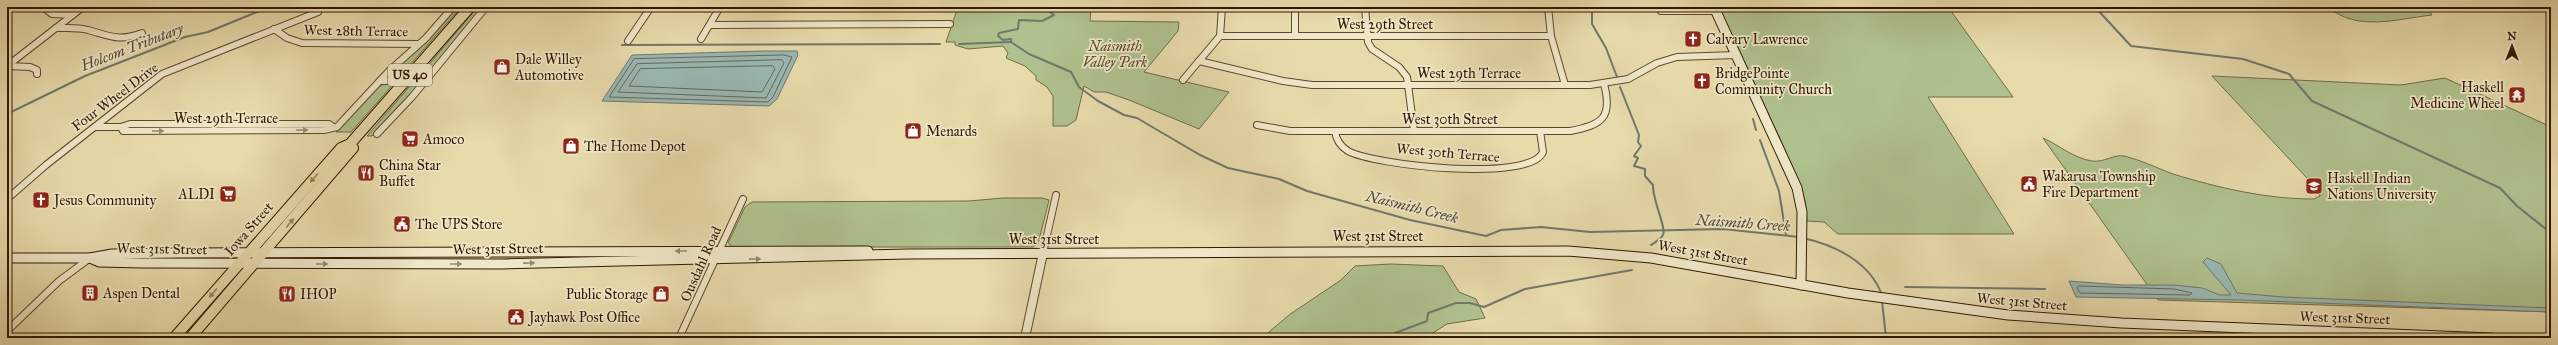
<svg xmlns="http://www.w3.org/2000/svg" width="2558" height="345" font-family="'IM FELL Great Primer',serif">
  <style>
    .green { fill: #afc18e; stroke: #706c48 }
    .water { fill: #9ab8b3; stroke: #70786c }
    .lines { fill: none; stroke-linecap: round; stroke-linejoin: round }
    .shore { stroke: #65685a; stroke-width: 1 }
    .stream { stroke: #70786c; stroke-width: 2 }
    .minor-casing { stroke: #5e482c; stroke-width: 8 }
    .tertiary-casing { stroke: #5e482c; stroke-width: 10 }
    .secondary-casing { stroke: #301801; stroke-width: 11 }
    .trunk-casing { stroke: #301801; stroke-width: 12 }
    .minor { stroke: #efe7c8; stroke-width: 6 }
    .tertiary { stroke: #efe7c8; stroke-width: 8 }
    .secondary { stroke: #efe7c8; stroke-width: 9 }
    .trunk { stroke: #e7daab; stroke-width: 10 }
    .oneway { fill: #998a6e }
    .oneway2 { fill: #95835e }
    .labels { text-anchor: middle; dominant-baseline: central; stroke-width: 3.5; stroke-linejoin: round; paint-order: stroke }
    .shield { fill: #efe7c8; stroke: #69563d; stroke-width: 1 }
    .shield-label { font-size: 13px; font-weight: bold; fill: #301801 }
    .street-label { font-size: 14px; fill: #301801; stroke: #efe7c8 }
    .poi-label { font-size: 14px; fill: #301801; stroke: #efe7c8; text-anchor: start }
    .park-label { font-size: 14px; font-style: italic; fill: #564b2b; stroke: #efe7c8 }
    .water-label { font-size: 15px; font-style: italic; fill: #504836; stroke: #efe7c8 }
  </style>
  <rect width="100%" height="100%" fill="#e7daab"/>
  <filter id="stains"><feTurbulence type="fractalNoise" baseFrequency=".005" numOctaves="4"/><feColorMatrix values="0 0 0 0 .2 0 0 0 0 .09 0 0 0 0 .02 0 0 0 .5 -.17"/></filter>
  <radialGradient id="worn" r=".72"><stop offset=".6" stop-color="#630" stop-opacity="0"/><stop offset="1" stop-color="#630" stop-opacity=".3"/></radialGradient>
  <g class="green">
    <polygon points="456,7 461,7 401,75 389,76"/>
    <polygon points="478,7 483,7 427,75 419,76"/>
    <polygon points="958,7 1091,7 1090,21 1179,22 1178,31 1144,72 1229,92 1199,129 1129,100 1106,92 1094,92 1084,86 1076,120 1067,126 1053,126 1053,96 1047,87 1036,80 1036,76 1025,66 1006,58 1008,53 1003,46 968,49 955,45 955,42 946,42"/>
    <polygon points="1717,7 1948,7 2013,97 1928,97 2014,234 1838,234 1824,222 1807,221 1805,201 1796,175"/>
    <path d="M 2328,7 L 2426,7 L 2432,15 C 2397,19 2357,32 2328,7 Z"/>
    <path d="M 2212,76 L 2401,85 L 2445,78 L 2551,127 L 2551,312 L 2158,300 L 2043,138 C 2059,145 2073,158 2092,161 C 2103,163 2114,154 2124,156 C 2141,160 2157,168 2173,174 C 2219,188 2266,199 2314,199 L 2320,196 L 2319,191 Z"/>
    <polygon points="385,84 391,85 390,88 351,132 336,132 377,87"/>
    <polygon points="414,84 418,86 412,93 372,136 367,136 409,87"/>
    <polygon points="1003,198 1042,198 1049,200 1038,244 1033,247 733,247 728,243 745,207 752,202 969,201"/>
    <polygon points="1390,264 1443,266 1459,292 1476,299 1485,318 1447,324 1425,338 1262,338 1289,315 1341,280 1355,266"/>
  </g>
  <g class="water">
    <polygon points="762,51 797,51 798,55 777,99 769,106 602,101 632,55"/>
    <polygon points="2207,258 2221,264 2237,293 2283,297 2551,308 2551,312 2239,300 2076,297 2069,281 2122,285 2174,285 2202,288 2220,295 2231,295 2203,262"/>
  </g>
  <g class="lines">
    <g class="shore">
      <polygon points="784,55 792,57 773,97 768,102 609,97 634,59"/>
      <polygon points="782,60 784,63 766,98 618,92 637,64"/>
      <polygon points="773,66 775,69 762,92 629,86 640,69"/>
      <polygon points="2079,286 2174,289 2192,293 2190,295 2080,293 2077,288"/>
    </g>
    <g class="stream">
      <polyline points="1044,7 1054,15 1042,21 1019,20 1018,29 999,33 998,36 1003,40 1011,39 1011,42 1029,54 1071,72 1079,87 1098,101 1124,115 1137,118 1200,155 1228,168 1279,179 1307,191 1410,220 1486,236 1501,230 1541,227 1590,232 1723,229 1799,237"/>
      <polyline points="1592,7 1592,24 1606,48 1617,77"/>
      <polyline points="2095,7 2131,46 2243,59 2289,74 2312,101 2500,188 2517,206 2551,233"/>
      <polyline points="959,44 1011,42"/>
      <polyline points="622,45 940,44"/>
      <path d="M 1620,87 L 1639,135 L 1638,142 L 1641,146 L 1634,156 L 1638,158 L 1634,166 L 1645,169 L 1645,176 L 1653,185 C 1652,199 1667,229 1663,235 C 1661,239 1655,242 1651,245"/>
      <polyline points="7,114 85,76 185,37 208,32 269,7"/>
      <polyline points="1753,119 1756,130"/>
      <polyline points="1760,140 1779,191 1786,235"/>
      <path d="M 1803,238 C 1835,245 1870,262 1882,295"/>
      <polyline points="1905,287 2045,289"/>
      <polyline points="1882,301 1886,338"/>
      <polyline points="1390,338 1395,333 1427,321 1428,313 1456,303 1470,303 1484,307 1525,289 1632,270"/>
    </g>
    <g class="minor-casing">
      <g id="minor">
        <polyline points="43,7 52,14 72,15"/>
        <polyline points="1295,7 1295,36"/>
        <polyline points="1365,7 1368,42 1372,49 1399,67 1407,77 1414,131"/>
        <polyline points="1548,7 1551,36 1565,85"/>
        <polyline points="1661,11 1716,11"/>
        <polyline points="710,25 950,24"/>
        <path d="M 56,28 C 66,28 78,27 88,30 C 111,36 117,42 142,33"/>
        <polyline points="274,29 287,38 302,43 418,44"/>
        <polyline points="1220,36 1551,36"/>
        <polyline points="701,39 720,7"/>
        <polyline points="628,41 651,7"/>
        <polyline points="1199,61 1283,81 1312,85 1590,85 1628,79 1657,63 1677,57 1736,55"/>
        <polyline points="7,66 83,7"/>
        <polyline points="7,66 30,67 37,70 37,74"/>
        <polyline points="1183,80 1220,36 1222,7"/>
        <polyline points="380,81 425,80"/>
        <path d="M 1257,125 L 1290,131 L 1570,131 C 1602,125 1613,118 1604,84"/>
        <polyline points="95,127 121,127 130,124 329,124 333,127"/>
        <polyline points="121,127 123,131 324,130 337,127 389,71 426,38 453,7"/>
        <path d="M 1335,131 C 1336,140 1340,146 1348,151 C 1373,165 1530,183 1543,152 L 1540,131"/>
        <polyline points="377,134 412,97 486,7"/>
        <polyline points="7,199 46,165 162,74 318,12"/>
        <polyline points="1043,253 1056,195"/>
        <polyline points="7,331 59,281 90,258"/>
        <polyline points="679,338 743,199"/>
      </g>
    </g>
    <g class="tertiary-casing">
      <polyline id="tertiary" points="1025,338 1043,253"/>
    </g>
    <g class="secondary-casing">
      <g id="secondary">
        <polyline points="1714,7 1797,188 1802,212 1801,285"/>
        <polyline points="7,258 90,258 112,254 177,253 868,251"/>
        <polyline points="90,258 99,262 142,263 501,264 907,254 1568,251 1651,258 1848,293 2008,315 2121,323 2492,338"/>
      </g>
    </g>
    <g class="trunk-casing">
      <g id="trunk">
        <polyline points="174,338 341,148 350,144 470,7"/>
        <polyline points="190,338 353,148 350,144"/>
      </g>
    </g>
    <use href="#minor" class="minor"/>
    <use href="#tertiary" class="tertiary"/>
    <use href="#secondary" class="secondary"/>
    <use href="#trunk" class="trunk"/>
  </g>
  <defs><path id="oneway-solid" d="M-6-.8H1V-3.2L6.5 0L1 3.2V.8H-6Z"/></defs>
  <g class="oneway">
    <use href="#oneway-solid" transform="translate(302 130)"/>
    <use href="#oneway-solid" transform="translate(158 131)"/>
    <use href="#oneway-solid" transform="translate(681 251) rotate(-180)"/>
    <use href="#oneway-solid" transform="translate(755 259) rotate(-1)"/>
    <use href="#oneway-solid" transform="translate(529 263) rotate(-1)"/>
    <use href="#oneway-solid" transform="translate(322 264)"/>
    <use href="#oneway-solid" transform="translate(456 264)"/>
  </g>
  <g class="oneway2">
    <use href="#oneway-solid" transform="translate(314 178) rotate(132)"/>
    <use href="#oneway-solid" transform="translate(290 223) rotate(-50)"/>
    <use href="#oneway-solid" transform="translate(213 293) rotate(131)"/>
  </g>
  <defs>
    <g id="church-square" transform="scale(0.9)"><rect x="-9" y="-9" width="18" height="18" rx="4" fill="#8f2418" stroke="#efe7c8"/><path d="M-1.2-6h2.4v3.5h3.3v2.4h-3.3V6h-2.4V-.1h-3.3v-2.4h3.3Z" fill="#fff"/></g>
    <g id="shop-square" transform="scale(0.9)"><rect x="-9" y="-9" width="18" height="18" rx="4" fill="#8f2418" stroke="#efe7c8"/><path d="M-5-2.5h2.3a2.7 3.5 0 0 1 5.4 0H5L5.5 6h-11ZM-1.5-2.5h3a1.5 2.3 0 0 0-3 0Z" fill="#fff"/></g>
    <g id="temple-square" transform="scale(0.9)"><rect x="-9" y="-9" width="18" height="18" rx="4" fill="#8f2418" stroke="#efe7c8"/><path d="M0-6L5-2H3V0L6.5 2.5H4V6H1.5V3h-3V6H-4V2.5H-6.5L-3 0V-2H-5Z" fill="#fff"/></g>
    <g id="supermarket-square" transform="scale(0.9)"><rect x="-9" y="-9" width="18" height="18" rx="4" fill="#8f2418" stroke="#efe7c8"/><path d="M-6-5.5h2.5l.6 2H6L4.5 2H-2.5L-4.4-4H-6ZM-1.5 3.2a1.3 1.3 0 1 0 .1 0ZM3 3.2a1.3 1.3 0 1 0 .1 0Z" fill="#fff"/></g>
    <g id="restaurant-square" transform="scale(0.9)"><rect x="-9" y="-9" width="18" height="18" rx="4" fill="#8f2418" stroke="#efe7c8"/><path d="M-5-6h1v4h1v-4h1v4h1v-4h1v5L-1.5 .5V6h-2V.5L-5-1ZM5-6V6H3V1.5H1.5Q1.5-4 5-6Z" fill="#fff"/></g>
    <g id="civic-square" transform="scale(0.9)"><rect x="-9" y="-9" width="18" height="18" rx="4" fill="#8f2418" stroke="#efe7c8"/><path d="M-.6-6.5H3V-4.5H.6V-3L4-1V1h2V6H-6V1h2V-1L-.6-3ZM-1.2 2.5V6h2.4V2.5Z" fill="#fff"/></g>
    <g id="university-square" transform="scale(0.9)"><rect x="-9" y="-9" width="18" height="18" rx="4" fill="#8f2418" stroke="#efe7c8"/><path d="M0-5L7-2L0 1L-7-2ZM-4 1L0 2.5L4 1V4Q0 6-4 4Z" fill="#fff"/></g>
    <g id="building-square" transform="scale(0.9)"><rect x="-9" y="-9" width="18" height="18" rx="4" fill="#8f2418" stroke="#efe7c8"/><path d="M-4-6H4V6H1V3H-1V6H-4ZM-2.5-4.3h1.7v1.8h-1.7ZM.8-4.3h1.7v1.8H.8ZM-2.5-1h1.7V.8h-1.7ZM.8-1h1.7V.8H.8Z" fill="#fff"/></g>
  </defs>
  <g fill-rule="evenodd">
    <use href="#church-square" x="1693" y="39"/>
    <use href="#shop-square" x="502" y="67"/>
    <use href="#church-square" x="1702" y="81"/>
    <use href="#temple-square" x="2517" y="95"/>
    <use href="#shop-square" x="913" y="131"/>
    <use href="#supermarket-square" x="410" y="139"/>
    <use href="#shop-square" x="571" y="146"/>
    <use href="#restaurant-square" x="366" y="173"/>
    <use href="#civic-square" x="2029" y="184"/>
    <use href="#university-square" x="2314" y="186"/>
    <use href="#supermarket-square" x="228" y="194"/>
    <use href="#church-square" x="41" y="200"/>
    <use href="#civic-square" x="402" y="224"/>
    <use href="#building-square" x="90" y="293"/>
    <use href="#restaurant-square" x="287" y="294"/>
    <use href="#shop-square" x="661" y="294"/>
    <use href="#civic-square" x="516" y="317"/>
  </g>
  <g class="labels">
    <rect class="shield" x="388" y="64" width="44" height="22" rx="3"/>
    <g class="shield-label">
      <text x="410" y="75">US 40</text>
    </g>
    <g class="street-label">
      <text x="1385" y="24">West 29th Street</text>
      <text transform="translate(356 31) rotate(1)">West 28th Terrace</text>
      <text x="1469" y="73">West 29th Terrace</text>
      <text transform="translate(115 97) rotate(-37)">Four Wheel Drive</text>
      <text x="226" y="118">West 29th Terrace</text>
      <text x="1450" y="119">West 30th Street</text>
      <text transform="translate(1448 153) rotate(5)">West 30th Terrace</text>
      <text transform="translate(249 229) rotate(-49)">Iowa Street</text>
      <text x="1378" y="236">West 31st Street</text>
      <text x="1054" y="239">West 31st Street</text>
      <text transform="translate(162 249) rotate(1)">West 31st Street</text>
      <text transform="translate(498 249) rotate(-1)">West 31st Street</text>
      <text transform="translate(1703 253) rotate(10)">West 31st Street</text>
      <text transform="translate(701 264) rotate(-66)">Ousdahl Road</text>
      <text transform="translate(2022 302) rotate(5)">West 31st Street</text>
      <text transform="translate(2345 318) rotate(2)">West 31st Street</text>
    </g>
    <g class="poi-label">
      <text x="1706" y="39">Calvary Lawrence</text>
      <text x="515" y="59">Dale Willey<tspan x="515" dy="16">Automotive</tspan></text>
      <text x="1715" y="73">BridgePointe<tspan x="1715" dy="16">Community Church</tspan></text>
      <text x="2504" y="87" text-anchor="end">Haskell<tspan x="2504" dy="16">Medicine Wheel</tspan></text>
      <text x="926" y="131">Menards</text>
      <text x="423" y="139">Amoco</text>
      <text x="584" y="146">The Home Depot</text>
      <text x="379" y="165">China Star<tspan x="379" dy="16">Buffet</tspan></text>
      <text x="2042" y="176">Wakarusa Township<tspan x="2042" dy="16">Fire Department</tspan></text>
      <text x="2327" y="178">Haskell Indian<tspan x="2327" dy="16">Nations University</tspan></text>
      <text x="215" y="194" text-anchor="end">ALDI</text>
      <text x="54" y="200">Jesus Community</text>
      <text x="415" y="224">The UPS Store</text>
      <text x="103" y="293">Aspen Dental</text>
      <text x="300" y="294">IHOP</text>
      <text x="648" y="294" text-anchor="end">Public Storage</text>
      <text x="529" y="317">Jayhawk Post Office</text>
    </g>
    <g class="park-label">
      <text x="1115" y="46">Naismith<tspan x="1115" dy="16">Valley Park</tspan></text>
    </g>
    <g class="water-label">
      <text transform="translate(132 47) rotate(-21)">Holcom Tributary</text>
      <text transform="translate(1412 207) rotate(14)">Naismith Creek</text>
      <text transform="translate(1743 223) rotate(4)">Naismith Creek</text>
    </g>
  </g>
  <rect width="2558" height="345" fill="none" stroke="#e7daab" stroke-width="24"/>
  <rect x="8" y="8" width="2542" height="329" fill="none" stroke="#301801" stroke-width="2"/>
  <rect x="12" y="12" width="2534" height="321" fill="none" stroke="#301801"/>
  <g transform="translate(2512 46)" stroke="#efe7c8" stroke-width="3" paint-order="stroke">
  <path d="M0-3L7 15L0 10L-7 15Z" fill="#301801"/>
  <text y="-6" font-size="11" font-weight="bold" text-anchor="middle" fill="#301801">N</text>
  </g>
  <rect width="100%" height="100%" filter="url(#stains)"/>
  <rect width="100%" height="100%" fill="url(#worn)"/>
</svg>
